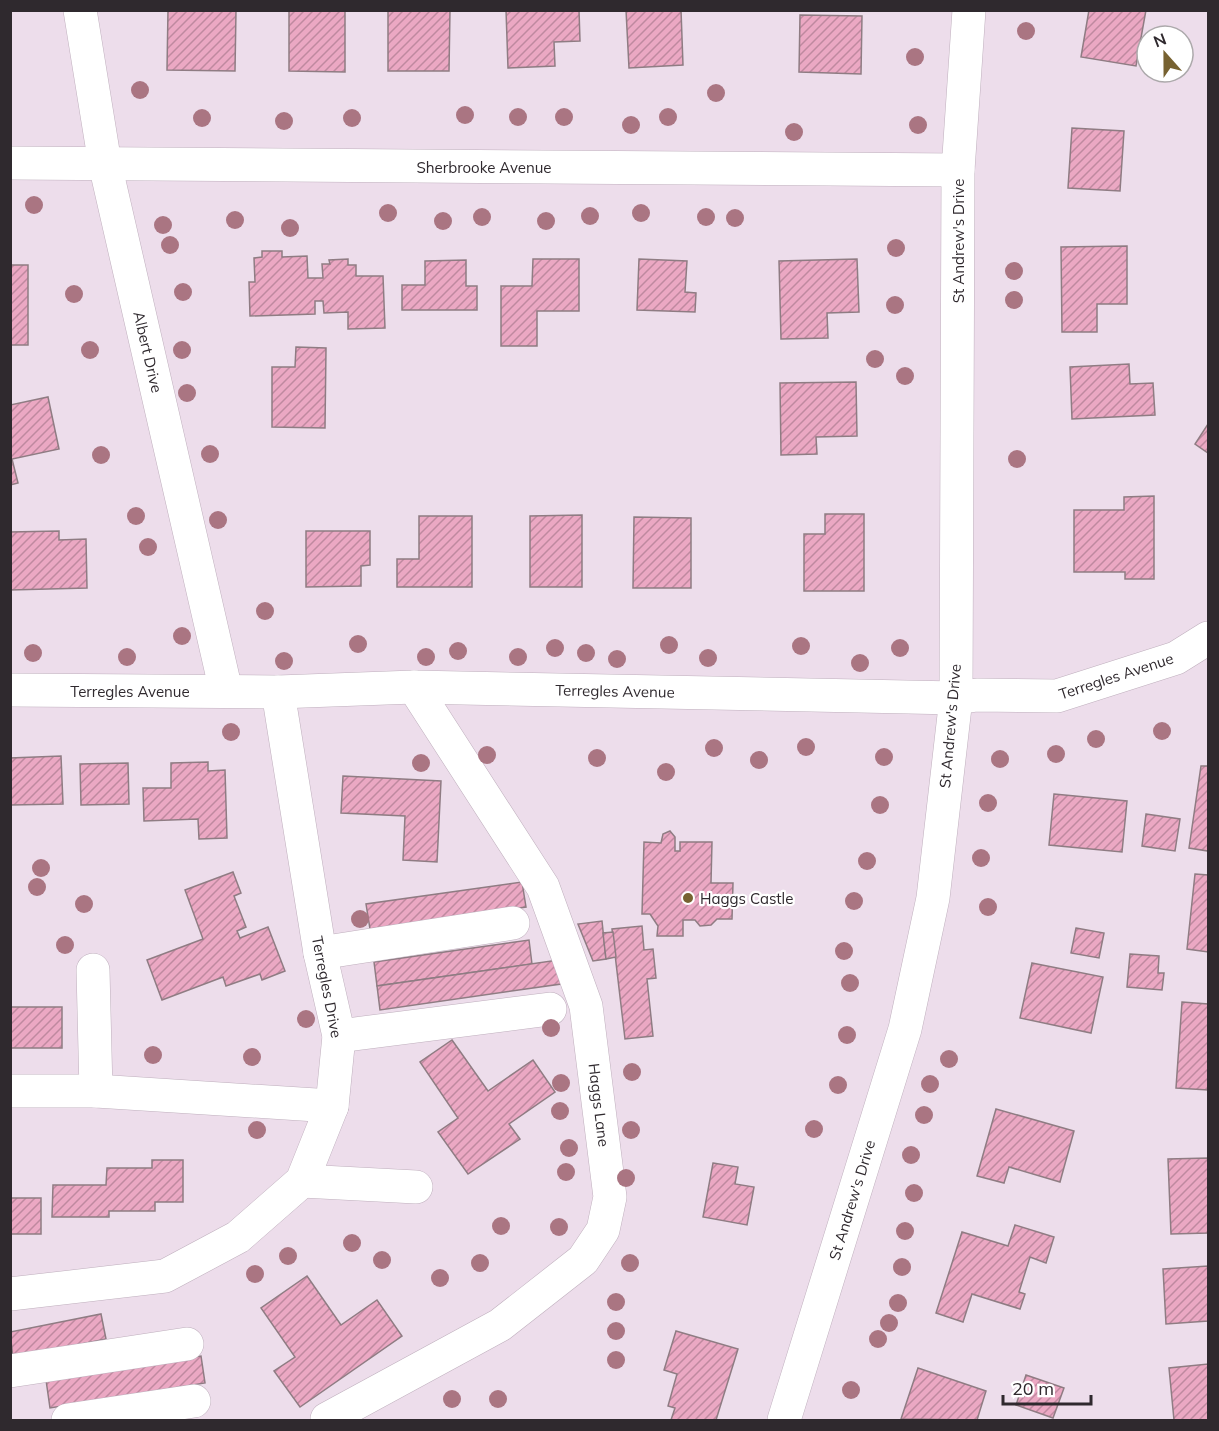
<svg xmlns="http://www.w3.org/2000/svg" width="1219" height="1431" font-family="Mulish,sans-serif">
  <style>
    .building { fill: url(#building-hatch); stroke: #8f7c83; stroke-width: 1.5 }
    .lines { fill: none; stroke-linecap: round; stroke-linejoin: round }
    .minor-casing { stroke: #bfafbd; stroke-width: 34 }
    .minor { stroke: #fff; stroke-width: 33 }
    .tree { fill: #aa7582 }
    .poi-dot { fill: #776231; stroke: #fff; stroke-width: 2 }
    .labels { text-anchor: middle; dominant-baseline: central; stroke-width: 4.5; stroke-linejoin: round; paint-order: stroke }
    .street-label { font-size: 15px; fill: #2f292e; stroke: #fff }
    .poi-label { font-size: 15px; fill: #2f292e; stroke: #fff; text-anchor: start }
  </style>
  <defs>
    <pattern id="building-hatch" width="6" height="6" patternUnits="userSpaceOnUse" patternTransform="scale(1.5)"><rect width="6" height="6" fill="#eba8c3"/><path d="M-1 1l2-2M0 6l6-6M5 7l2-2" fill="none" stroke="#bf899f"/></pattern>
  </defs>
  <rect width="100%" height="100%" fill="#edddeb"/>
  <g class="building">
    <polygon points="168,10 236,10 235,71 167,70"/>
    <polygon points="289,10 345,10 345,72 289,71"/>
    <polygon points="388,10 450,10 449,71 388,71"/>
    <polygon points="506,10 579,10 580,41 554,42 555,66 508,68"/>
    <polygon points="626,10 681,10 683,65 629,68"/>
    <polygon points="1089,10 1146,10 1136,66 1081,57"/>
    <polygon points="800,15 862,16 861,74 799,72"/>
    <polygon points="1072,128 1124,131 1120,191 1068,188"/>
    <polygon points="1127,246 1127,304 1097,304 1097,332 1062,332 1061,247"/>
    <polygon points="262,251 282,251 282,257 307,256 308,278 323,278 322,264 330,264 329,260 348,259 348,265 356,265 356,276 383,276 385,328 348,329 348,312 324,313 323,301 315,301 315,314 250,316 249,282 255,282 254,258 262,257"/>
    <polygon points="533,259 579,259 579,311 537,311 537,346 501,346 501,286 532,286"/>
    <polygon points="639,259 687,261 685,292 696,293 695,312 637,310"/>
    <polygon points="857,259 859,312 827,313 828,338 781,339 779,261"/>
    <polygon points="466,260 466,286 477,286 477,310 402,310 402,285 425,285 425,261"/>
    <rect x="10" y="265" width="18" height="80"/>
    <polygon points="296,347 326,348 325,428 272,427 272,367 295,367"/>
    <polygon points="1129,364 1130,384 1153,383 1155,415 1072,419 1070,367"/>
    <polygon points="856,382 857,436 816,437 817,454 781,455 780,383"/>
    <polygon points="48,397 59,449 12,459 18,483 10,485 10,405"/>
    <polygon points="1208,424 1208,453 1195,444"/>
    <polygon points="1154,496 1154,579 1125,579 1125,572 1074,572 1074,510 1124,510 1124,497"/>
    <polygon points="825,514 864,514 864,591 804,591 804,534 825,534"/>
    <polygon points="582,515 582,587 530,587 530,516"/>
    <polygon points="419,516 472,516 472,587 397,587 397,559 419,559"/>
    <polygon points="634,517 691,518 691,588 633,588"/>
    <polygon points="59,531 59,540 86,539 87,588 10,590 10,532"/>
    <polygon points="306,531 370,531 370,565 361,566 361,586 306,587"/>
    <polygon points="61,756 63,804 11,805 10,758"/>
    <polygon points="1208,760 1208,851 1189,848 1201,766 1208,766"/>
    <polygon points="208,762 208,771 225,770 227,838 199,839 198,819 144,821 143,788 171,788 171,763"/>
    <polygon points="128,763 129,804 81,805 80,764"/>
    <polygon points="343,776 441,781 437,862 403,860 405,816 341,813"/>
    <polygon points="1054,794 1127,801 1122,852 1049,845"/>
    <polygon points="1146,814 1180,819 1175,851 1142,846"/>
    <polygon points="670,831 675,837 675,851 680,851 680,842 712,842 711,883 733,883 732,919 717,919 711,925 700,926 695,920 683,920 683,936 657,936 658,926 650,914 642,914 644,842 661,843 663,834"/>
    <polygon points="233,872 241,893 234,896 246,927 237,931 240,938 268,927 285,971 262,980 260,974 226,986 223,977 162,1000 147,960 203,939 185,890"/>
    <polygon points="1195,874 1208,875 1208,952 1187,949"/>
    <polygon points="522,882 526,907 370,929 366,904"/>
    <polygon points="602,921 606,959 593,961 578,924"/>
    <polygon points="642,926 644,950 653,949 656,978 647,979 653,1036 625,1039 612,929"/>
    <polygon points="1076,928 1104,933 1099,958 1071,953"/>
    <polygon points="613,932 616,957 606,959 603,933"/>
    <polygon points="529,940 532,964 377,986 374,962"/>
    <polygon points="1130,954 1159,956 1158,973 1164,973 1162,990 1127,987"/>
    <polygon points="558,960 561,984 380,1010 377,986"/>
    <polygon points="1032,963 1103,977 1091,1033 1020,1018"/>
    <polygon points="1182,1002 1208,1004 1208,1090 1176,1088"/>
    <rect x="10" y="1007" width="52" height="41"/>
    <polygon points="452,1040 488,1091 533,1060 555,1092 509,1124 520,1139 468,1174 438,1132 458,1118 420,1062"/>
    <polygon points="996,1109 1074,1131 1060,1182 1009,1167 1004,1183 977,1176"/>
    <polygon points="1208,1158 1208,1233 1171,1234 1168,1159"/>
    <polygon points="152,1160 183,1160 183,1202 155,1202 155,1211 109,1211 109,1217 52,1217 53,1185 106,1185 107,1168 152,1168"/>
    <polygon points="713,1163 738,1167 735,1184 754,1187 747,1225 703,1217"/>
    <rect x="10" y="1198" width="31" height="36"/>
    <polygon points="1015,1225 1054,1237 1046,1263 1030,1257 1019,1292 1025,1294 1020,1309 972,1294 963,1322 936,1313 962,1232 1008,1246"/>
    <polygon points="1208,1266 1208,1321 1166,1324 1163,1269"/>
    <polygon points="307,1276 341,1325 377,1300 402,1336 300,1407 274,1371 295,1357 261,1308"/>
    <polygon points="101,1314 106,1339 13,1358 10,1332"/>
    <polygon points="676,1331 738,1349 716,1420 671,1420 675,1408 668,1406 677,1374 664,1370"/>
    <polygon points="201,1356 205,1383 50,1408 46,1380"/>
    <polygon points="1208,1364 1208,1420 1174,1420 1169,1368"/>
    <polygon points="918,1368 986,1391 977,1420 901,1419"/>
    <polygon points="1026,1375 1064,1388 1053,1418 1016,1405"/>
  </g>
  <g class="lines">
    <g class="minor-casing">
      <g id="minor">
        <polyline points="80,10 105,164 226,691"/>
        <polyline points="10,163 958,170"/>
        <polyline points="10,690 278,692 414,687 956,698 977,695 1057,696 1176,658 1208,638"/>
        <polyline points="320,953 513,923"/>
        <polyline points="93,970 96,1091"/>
        <polyline points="339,1036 550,1009"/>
        <polyline points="10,1091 96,1091 332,1106 339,1036 320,953 278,692"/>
        <polyline points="302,1181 416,1187"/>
        <polyline points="10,1294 165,1276 238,1237 302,1181 332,1106"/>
        <polyline points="10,1371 187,1344"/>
        <polyline points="327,1419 500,1325 583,1260 603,1230 610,1197 586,1006 543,887 414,687"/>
        <polyline points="68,1420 194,1401"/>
        <polyline points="784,1420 905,1029 933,898 956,698 958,170 969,10"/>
      </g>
    </g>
    <use href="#minor" class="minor"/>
  </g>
  <g class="tree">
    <circle cx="1026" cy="31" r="9"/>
    <circle cx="915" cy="57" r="9"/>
    <circle cx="140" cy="90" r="9"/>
    <circle cx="716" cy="93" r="9"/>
    <circle cx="465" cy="115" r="9"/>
    <circle cx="518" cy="117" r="9"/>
    <circle cx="564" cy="117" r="9"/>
    <circle cx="668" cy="117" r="9"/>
    <circle cx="202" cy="118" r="9"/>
    <circle cx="352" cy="118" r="9"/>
    <circle cx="284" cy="121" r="9"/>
    <circle cx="631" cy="125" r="9"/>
    <circle cx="918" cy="125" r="9"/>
    <circle cx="794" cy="132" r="9"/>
    <circle cx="34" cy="205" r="9"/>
    <circle cx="388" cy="213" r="9"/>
    <circle cx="641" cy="213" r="9"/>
    <circle cx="590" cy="216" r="9"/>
    <circle cx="482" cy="217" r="9"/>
    <circle cx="706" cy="217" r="9"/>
    <circle cx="735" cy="218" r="9"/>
    <circle cx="235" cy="220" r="9"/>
    <circle cx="443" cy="221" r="9"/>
    <circle cx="546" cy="221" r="9"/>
    <circle cx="163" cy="225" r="9"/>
    <circle cx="290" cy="228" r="9"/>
    <circle cx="170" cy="245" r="9"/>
    <circle cx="896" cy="248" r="9"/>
    <circle cx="1014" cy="271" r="9"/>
    <circle cx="183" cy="292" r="9"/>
    <circle cx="74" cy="294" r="9"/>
    <circle cx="1014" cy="300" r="9"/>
    <circle cx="895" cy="305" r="9"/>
    <circle cx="90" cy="350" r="9"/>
    <circle cx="182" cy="350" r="9"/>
    <circle cx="875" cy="359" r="9"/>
    <circle cx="905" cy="376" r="9"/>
    <circle cx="187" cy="393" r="9"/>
    <circle cx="210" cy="454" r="9"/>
    <circle cx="101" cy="455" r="9"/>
    <circle cx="1017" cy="459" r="9"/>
    <circle cx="136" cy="516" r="9"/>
    <circle cx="218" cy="520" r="9"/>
    <circle cx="148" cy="547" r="9"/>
    <circle cx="265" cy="611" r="9"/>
    <circle cx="182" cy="636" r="9"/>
    <circle cx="358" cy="644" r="9"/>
    <circle cx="669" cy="645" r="9"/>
    <circle cx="801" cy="646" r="9"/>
    <circle cx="555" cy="648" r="9"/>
    <circle cx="900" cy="648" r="9"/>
    <circle cx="458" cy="651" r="9"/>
    <circle cx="33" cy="653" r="9"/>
    <circle cx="586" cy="653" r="9"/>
    <circle cx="127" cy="657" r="9"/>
    <circle cx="426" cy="657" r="9"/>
    <circle cx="518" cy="657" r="9"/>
    <circle cx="708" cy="658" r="9"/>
    <circle cx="617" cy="659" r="9"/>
    <circle cx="284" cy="661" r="9"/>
    <circle cx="860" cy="663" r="9"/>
    <circle cx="1162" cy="731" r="9"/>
    <circle cx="231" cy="732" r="9"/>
    <circle cx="1096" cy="739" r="9"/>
    <circle cx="806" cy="747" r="9"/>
    <circle cx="714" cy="748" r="9"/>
    <circle cx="1056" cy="754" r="9"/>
    <circle cx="487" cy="755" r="9"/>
    <circle cx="884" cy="757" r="9"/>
    <circle cx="597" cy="758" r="9"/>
    <circle cx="1000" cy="759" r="9"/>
    <circle cx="759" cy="760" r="9"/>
    <circle cx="421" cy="763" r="9"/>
    <circle cx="666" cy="772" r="9"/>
    <circle cx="988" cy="803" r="9"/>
    <circle cx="880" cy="805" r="9"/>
    <circle cx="981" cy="858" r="9"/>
    <circle cx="867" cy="861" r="9"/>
    <circle cx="41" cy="868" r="9"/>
    <circle cx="37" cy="887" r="9"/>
    <circle cx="854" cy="901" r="9"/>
    <circle cx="84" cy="904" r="9"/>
    <circle cx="988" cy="907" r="9"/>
    <circle cx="360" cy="919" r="9"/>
    <circle cx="65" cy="945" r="9"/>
    <circle cx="844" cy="951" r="9"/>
    <circle cx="850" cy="983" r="9"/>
    <circle cx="306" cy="1019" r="9"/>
    <circle cx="551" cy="1028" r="9"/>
    <circle cx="847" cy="1035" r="9"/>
    <circle cx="153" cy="1055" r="9"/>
    <circle cx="252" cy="1057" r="9"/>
    <circle cx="949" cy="1059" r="9"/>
    <circle cx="632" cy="1072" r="9"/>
    <circle cx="561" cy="1083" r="9"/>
    <circle cx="930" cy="1084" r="9"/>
    <circle cx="838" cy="1085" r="9"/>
    <circle cx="560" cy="1111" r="9"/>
    <circle cx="924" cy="1115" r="9"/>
    <circle cx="814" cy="1129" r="9"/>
    <circle cx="257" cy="1130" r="9"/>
    <circle cx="631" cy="1130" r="9"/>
    <circle cx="569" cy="1148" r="9"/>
    <circle cx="911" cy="1155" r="9"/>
    <circle cx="566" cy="1172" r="9"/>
    <circle cx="626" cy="1178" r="9"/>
    <circle cx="914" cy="1193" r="9"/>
    <circle cx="501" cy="1226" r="9"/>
    <circle cx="559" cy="1227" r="9"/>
    <circle cx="905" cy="1231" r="9"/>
    <circle cx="352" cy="1243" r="9"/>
    <circle cx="288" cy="1256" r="9"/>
    <circle cx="382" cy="1260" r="9"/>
    <circle cx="480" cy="1263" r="9"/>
    <circle cx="630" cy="1263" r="9"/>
    <circle cx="902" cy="1267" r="9"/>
    <circle cx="255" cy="1274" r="9"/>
    <circle cx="440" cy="1278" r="9"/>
    <circle cx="616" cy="1302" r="9"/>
    <circle cx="898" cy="1303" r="9"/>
    <circle cx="889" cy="1323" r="9"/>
    <circle cx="616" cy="1331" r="9"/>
    <circle cx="878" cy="1339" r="9"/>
    <circle cx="616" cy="1360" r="9"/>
    <circle cx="851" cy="1390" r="9"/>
    <circle cx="452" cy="1399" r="9"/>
    <circle cx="498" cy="1399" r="9"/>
  </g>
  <circle class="poi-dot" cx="688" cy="898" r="6"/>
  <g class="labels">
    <g class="street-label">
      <text x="484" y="167">Sherbrooke Avenue</text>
      <text transform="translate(958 241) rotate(-90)">St Andrew's Drive</text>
      <text transform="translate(148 352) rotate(77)">Albert Drive</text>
      <text transform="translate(1116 676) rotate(-18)">Terregles Avenue</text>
      <text x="130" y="691">Terregles Avenue</text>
      <text transform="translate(615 691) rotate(1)">Terregles Avenue</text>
      <text transform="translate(950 726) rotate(-85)">St Andrew's Drive</text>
      <text transform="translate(327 987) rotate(79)">Terregles Drive</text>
      <text transform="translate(599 1105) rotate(83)">Haggs Lane</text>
      <text transform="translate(852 1200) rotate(-73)">St Andrew's Drive</text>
    </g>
    <g class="poi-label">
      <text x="700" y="898">Haggs Castle</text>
    </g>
  </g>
  <rect width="1219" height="1431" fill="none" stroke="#2f292e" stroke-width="24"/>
  <g transform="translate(1165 54) rotate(339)"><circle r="28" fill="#ffffff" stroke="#aca9ab" stroke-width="1.5"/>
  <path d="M0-4.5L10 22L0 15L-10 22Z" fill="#776231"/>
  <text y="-9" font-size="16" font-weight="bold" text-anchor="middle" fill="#2f292e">N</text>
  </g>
  <path d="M1003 1395v9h88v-9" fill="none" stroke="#2f292e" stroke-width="3"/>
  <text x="1012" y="1395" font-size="18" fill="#2f292e" stroke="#ffffff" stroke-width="4.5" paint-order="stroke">20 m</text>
</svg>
